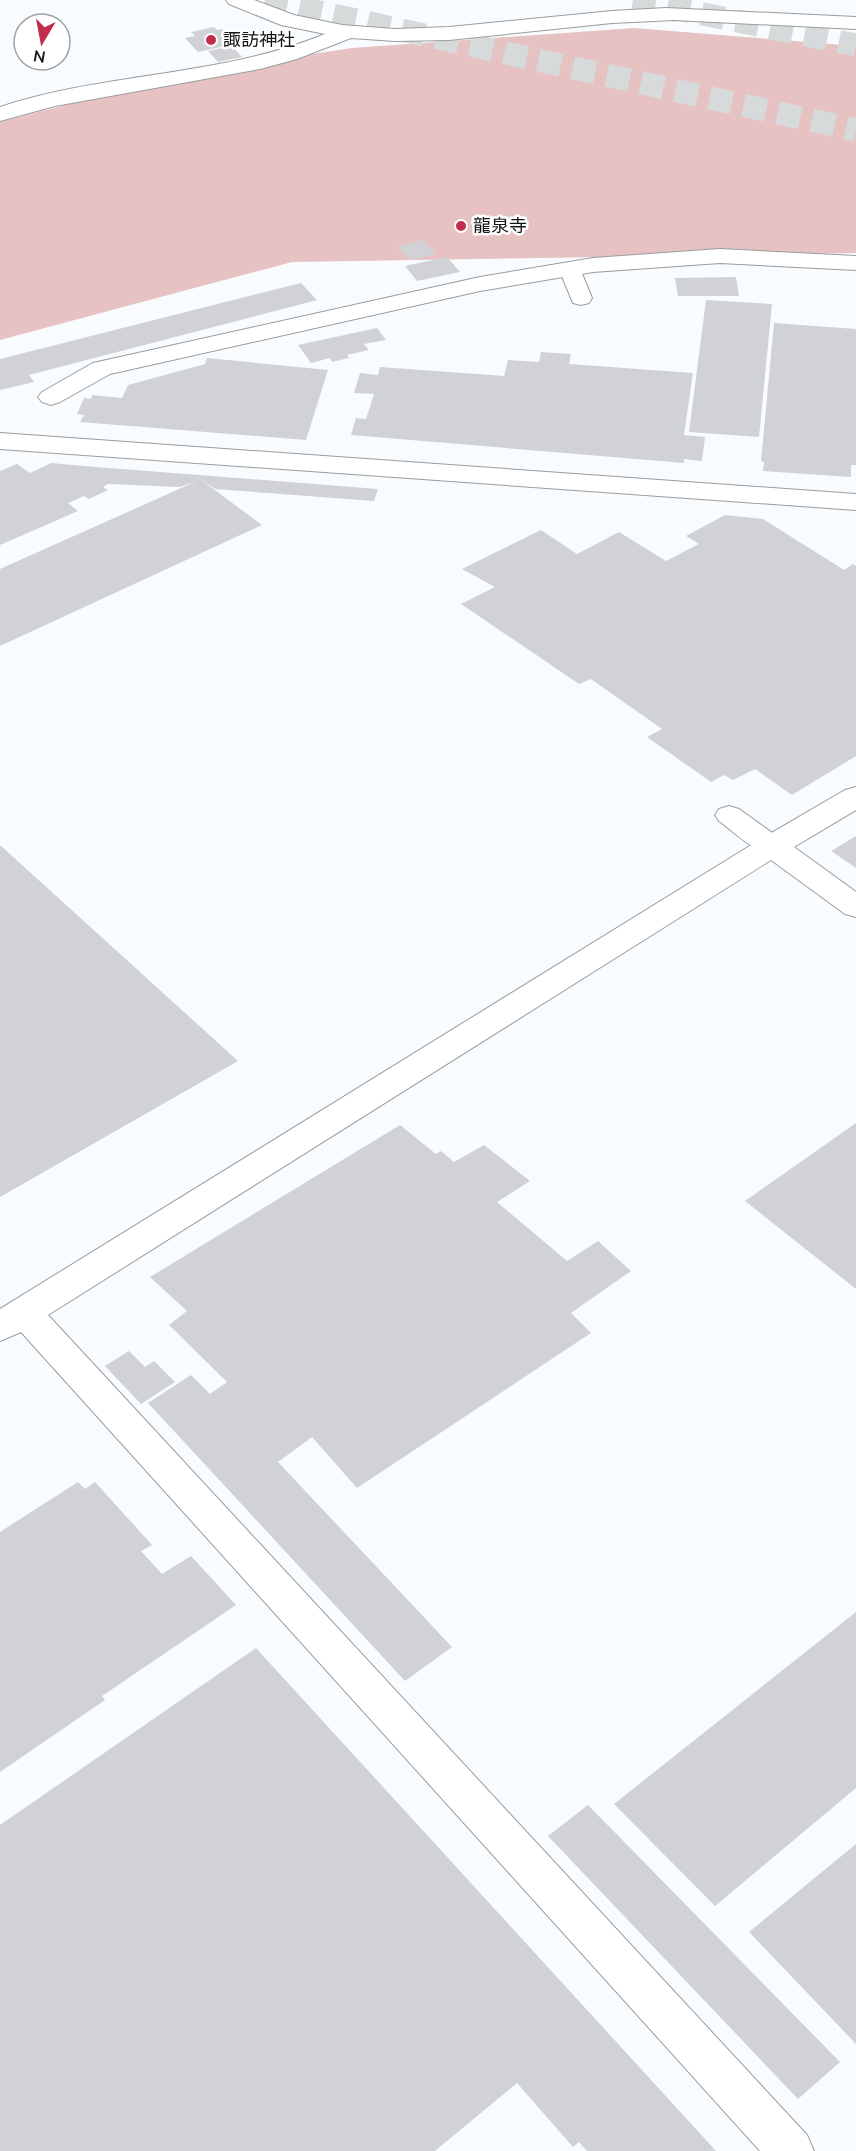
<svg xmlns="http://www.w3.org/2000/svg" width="856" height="2151" font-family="'Nunito Sans','Noto Sans JP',sans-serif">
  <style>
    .green { fill: #e7c2c3 }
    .building { fill: #d0d2d5 }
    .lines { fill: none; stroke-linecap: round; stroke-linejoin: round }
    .highway-tunnel { stroke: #d7dadb; stroke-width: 23; stroke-dasharray: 23 12; stroke-linecap: butt }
    .lane-casing { stroke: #9a9c9e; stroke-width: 2 }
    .street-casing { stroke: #9a9c9e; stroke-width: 2 }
    .lane { fill: #fff; fill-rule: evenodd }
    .street { fill: #fff; fill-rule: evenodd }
    .poi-dot { fill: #bf2e4a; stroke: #fff; stroke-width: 2 }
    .labels { text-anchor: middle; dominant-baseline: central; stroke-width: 5; stroke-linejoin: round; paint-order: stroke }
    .far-poi-label { font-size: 18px; fill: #151617; stroke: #fff; text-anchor: start }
  </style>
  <rect width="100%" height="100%" fill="#f9fcfe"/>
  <polygon class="green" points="634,28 856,46 856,253 292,262 0,340 0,122 192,72 352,48"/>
  <g class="building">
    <polygon points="214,27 217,30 225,29 239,43 198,52 185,38 195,36 191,32"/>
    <polygon points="232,46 242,57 218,62 208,51"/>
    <polygon points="423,240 436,254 410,260 397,247"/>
    <polygon points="447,257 460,272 417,281 405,266"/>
    <polygon points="736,277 739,296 678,296 675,278"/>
    <polygon points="301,283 317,300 29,375 34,382 0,390 0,359"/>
    <polygon points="706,300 772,304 759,437 689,432"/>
    <polygon points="774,323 856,329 856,465 851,465 851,477 763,471 764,462 761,461"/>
    <polygon points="377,328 386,340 364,344 369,350 347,355 349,358 332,362 330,358 311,363 298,345"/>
    <polygon points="541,352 571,354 569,364 693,373 684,435 705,437 702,461 684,459 684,463 351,435 356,418 366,419 374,394 354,393 360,373 378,375 380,367 504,376 508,360 539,362"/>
    <polygon points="207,358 328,370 306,440 80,422 84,415 77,414 84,398 91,399 92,395 122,398 128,385 205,364"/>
    <polygon points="51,463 84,466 378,489 374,501 215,489 196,476 262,525 0,646 0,569 197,481 180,487 108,484 103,487 108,490 89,499 84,496 68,503 78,511 0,545 0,471 17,464 30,473"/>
    <polygon points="725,515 763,519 844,570 853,564 856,566 856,756 792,795 755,769 733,780 724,775 711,782 647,737 662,729 591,679 579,684 461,604 495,587 462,569 541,530 577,554 619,532 666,561 699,544 686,536"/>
    <polygon points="856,836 856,868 831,851"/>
    <polygon points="0,845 238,1061 0,1197"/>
    <polygon points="856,1123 856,1289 745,1201"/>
    <polygon points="400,1125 436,1154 441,1151 454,1162 484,1145 530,1181 497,1202 567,1261 598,1241 631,1271 571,1313 591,1333 357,1488 312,1437 278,1462 452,1647 405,1681 148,1403 191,1375 210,1394 227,1382 169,1325 187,1311 150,1277"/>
    <polygon points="129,1351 145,1367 154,1361 175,1382 141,1404 105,1366"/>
    <polygon points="78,1482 85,1489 95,1482 152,1545 141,1551 162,1574 191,1556 236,1605 102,1696 105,1700 0,1772 0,1532"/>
    <polygon points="856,1612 856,1788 715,1906 614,1804"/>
    <polygon points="256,1648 716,2151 587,2151 579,2142 573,2147 517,2083 435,2151 0,2151 0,1825"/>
    <polygon points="588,1805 840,2062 798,2099 548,1836"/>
    <polygon points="856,1844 856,2044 749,1932"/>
  </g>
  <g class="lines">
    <g class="highway-tunnel">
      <polyline points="265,0 856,130"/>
      <polyline points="633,0 856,45"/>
    </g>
    <g class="lane-casing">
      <g id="lane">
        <polygon points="570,263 578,264 592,298 589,303 581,305 573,303 559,269 562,264"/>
        <path d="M 729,806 L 739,809 L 782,840 L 786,846 L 782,852 C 759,859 737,834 719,821 L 715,815 L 719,809 Z"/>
      </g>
    </g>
    <g class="street-casing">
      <g id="street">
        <path d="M 226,0 L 254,0 L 294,15 L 342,25 L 395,29 L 449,27 L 612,11 L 666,8 L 856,17 L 856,29 L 674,20 L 612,23 L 449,40 L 395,41 L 351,38 L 297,59 L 260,69 L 55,106 L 0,121 L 0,107 C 106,72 221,77 325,34 L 281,25 L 229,4 Z"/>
        <polygon points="720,249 856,256 856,270 720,263 593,272 480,291 110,374 60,402 51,405 42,402 38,397 42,392 93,363 480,277 593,258"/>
        <polygon points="0,433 856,494 856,510 0,449"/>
        <polygon points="856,787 856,810 794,847 856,892 856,917 845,914 771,860 48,1315 807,2135 814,2151 760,2151 21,1332 0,1341 0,1309 761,839 845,790"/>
      </g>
    </g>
    <use href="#lane" class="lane"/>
    <use href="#street" class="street"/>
  </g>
  <g class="poi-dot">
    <circle cx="211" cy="40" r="6"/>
    <circle cx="461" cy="226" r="6"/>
  </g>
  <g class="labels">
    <g class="far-poi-label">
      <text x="223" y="40">諏訪神社</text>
      <text x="473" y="226">龍泉寺</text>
    </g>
  </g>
  <g transform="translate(42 42) rotate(190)"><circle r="28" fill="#ffffff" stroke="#a1a2a2" stroke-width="1.5"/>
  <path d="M0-4.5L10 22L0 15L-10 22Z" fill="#bf2e4a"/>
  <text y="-9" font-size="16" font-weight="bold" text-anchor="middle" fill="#151617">N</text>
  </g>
</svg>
